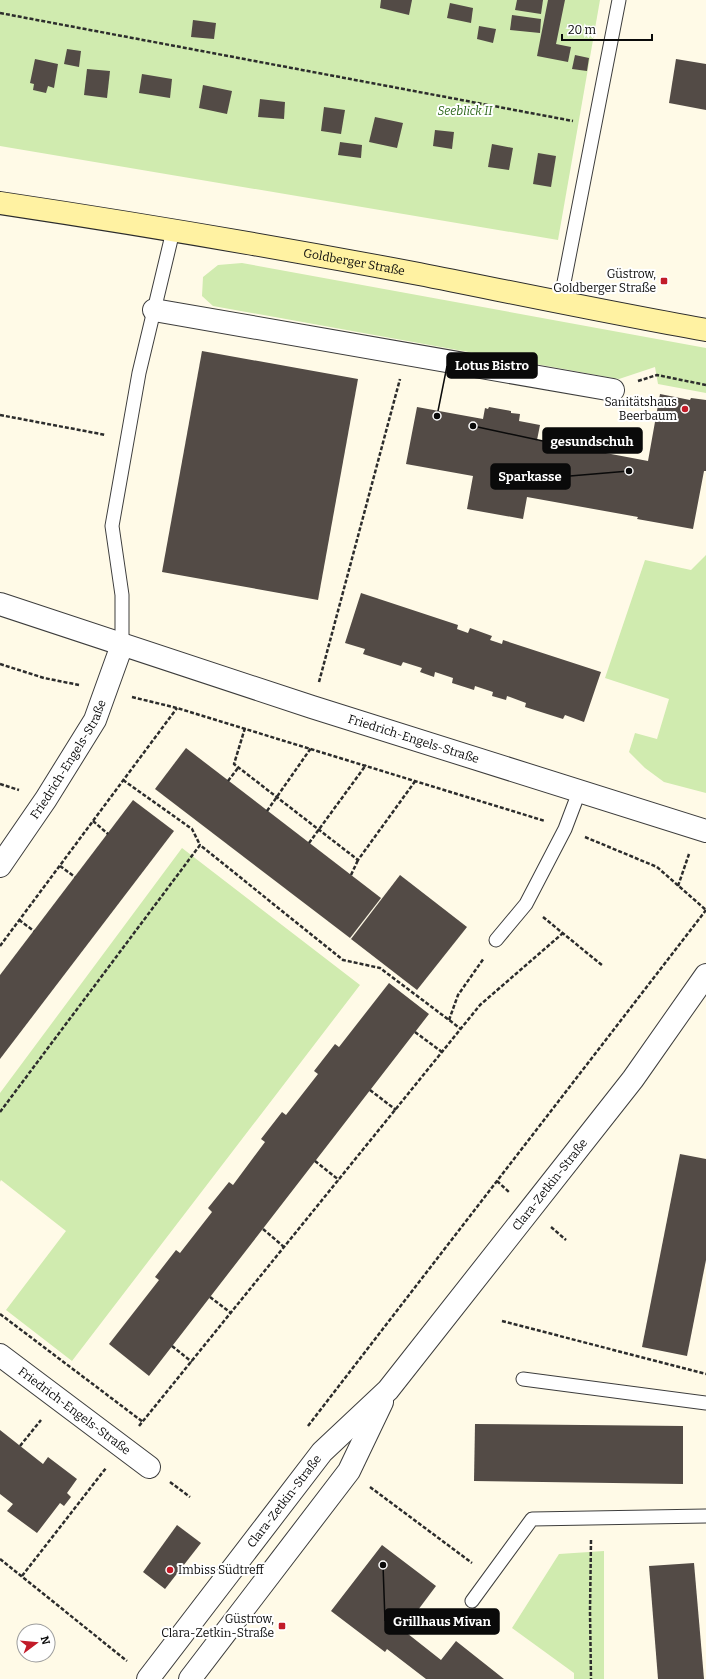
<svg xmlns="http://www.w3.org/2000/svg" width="706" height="1679" font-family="Bitter,serif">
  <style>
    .green { fill: #d0ebaf }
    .building { fill: #534b46 }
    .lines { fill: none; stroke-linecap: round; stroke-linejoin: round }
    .lane-casing { stroke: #3d3d3d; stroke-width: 15 }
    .street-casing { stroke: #3d3d3d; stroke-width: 24 }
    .secondary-casing { stroke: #2c2c2c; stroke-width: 24 }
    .path { stroke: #2c2c2c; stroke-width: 2.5; stroke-dasharray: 4 2; stroke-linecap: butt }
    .lane { stroke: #fff; stroke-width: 13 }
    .street { stroke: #fff; stroke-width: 22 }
    .secondary { stroke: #fff2a2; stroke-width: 22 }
    .poi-dot { fill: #c21b28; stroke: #fff; stroke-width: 1.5 }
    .labels { text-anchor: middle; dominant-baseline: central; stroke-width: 4; stroke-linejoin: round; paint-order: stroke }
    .park-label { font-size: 12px; font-style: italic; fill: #2a6518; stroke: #fff }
    .street-label { font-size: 12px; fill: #0a0a0a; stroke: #fff }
    .poi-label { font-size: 12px; fill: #0a0a0a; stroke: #fff; text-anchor: end }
    .leader { fill: none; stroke: #0a0a0a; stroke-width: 1.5 }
    .callout-dot { fill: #0a0a0a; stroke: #fff; stroke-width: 1.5 }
    .callout { fill: #0a0a0a; stroke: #0a0a0a; stroke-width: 1.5 }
    .callout-label { font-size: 13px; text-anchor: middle; font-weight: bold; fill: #fff }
  </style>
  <rect width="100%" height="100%" fill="#fffae7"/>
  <g class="green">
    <polygon points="0,0 600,0 558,240 0,146"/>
    <polygon points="242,263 706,348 706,393 658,384 655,367 619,379 213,306 202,296 203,277 218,265"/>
    <polygon points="706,555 706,793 664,782 645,768 629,752 635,733 657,739 669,699 605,678 645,560 691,570"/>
    <polygon points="182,848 360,985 72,1361 6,1310 66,1231 1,1180 0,1182 0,1093"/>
    <polygon points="604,1551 604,1679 574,1679 574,1673 512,1628 559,1554"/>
  </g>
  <g class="building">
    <polygon points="381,0 412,0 409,15 380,8"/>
    <polygon points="517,0 543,0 541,14 515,10"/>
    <polygon points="548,0 565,0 556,44 571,47 568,62 537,56"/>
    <polygon points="450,3 473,8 471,23 447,18"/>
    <polygon points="512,15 541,19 540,33 510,30"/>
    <polygon points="193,20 216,23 214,39 191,37"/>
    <polygon points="479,26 496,29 493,43 477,39"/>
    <polygon points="67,49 81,51 79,67 64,64"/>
    <polygon points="575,55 589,58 587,71 572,69"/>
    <polygon points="35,59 58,64 54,88 48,86 46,93 33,90 34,84 30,83"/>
    <polygon points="676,59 706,64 706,110 669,103"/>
    <polygon points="87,69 110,71 107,98 84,95"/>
    <polygon points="142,74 172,79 170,98 139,93"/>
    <polygon points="203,85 232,91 227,114 199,108"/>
    <polygon points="260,99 285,102 284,119 258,117"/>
    <polygon points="324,107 345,110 341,134 321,131"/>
    <polygon points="375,117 403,123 397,148 369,142"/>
    <polygon points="435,130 454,132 452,149 433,146"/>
    <polygon points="340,142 362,145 361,158 338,155"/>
    <polygon points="492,144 513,148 509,170 488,167"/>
    <polygon points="538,153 556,156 551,187 533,184"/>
    <polygon points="202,351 358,379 318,600 162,572"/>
    <polygon points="660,394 690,400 691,398 706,400 706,471 704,471 693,529 637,519 638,517 527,497 523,519 467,509 473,476 406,464 417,407 483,419 485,408 488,409 489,407 511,411 511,413 520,414 519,421 540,425 537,440 648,461"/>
    <polygon points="361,593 458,625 457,629 468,633 470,628 492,636 490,640 502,644 503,640 601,672 584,722 565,715 563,719 525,707 526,703 507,696 506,700 492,696 493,692 475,686 474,690 452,683 453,678 435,672 434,677 420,672 422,668 403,662 401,666 363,654 365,649 345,643"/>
    <polygon points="186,748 381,898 350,938 155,789"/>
    <polygon points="133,800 174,831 0,1059 0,975"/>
    <polygon points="400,875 467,927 417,990 351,939"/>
    <polygon points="389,983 429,1014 149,1376 109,1344 159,1280 155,1277 176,1250 180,1253 212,1212 208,1208 229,1182 233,1185 265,1142 261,1139 282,1112 286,1115 318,1074 314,1071 335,1044 339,1047"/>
    <polygon points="680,1154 706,1159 706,1260 687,1356 642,1347"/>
    <polygon points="475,1424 683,1426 683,1484 474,1481"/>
    <polygon points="0,1430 43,1464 48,1457 77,1479 67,1493 71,1497 64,1506 60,1503 37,1533 7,1511 13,1504 0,1494"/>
    <polygon points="177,1525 201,1543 165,1589 143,1572"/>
    <polygon points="382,1545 436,1586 403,1630 441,1660 456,1641 504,1679 426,1679 387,1649 385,1652 331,1611"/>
    <polygon points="694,1563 704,1679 658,1679 649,1566"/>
  </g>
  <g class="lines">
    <g class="lane-casing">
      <g id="lane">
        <polyline points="560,303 619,0"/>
        <polyline points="122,645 122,595 112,526 139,373 173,231"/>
        <polyline points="496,940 526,904 565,829 579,792"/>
        <polyline points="523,1379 706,1403"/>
        <polyline points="472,1601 532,1519 706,1516"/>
      </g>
    </g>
    <g class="street-casing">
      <g id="street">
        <polyline points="154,310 613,390"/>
        <path id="s1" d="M 0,604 L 312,707 L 706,831"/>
        <path id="s2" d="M 0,866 L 46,799 L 95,720 L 122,645"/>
        <path id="s3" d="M 0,1355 L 149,1467"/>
        <path id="s4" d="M 148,1679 L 322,1452 L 388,1390 L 633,1079 L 706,975"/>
        <polyline points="190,1679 349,1471 382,1402"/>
      </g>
    </g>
    <g class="secondary-casing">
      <g id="secondary">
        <path id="s5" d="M 0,203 C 140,224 281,248 419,274 C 515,293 610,313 706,330"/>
      </g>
    </g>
    <g class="path">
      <polyline points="0,13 573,121"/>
      <polyline points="638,381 657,375 706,385"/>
      <polyline points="0,415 106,435"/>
      <polyline points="0,664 44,678 79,685"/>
      <polyline points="319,682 400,379"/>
      <polyline points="132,697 177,708 545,821"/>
      <polyline points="245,728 234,764 358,860 416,780"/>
      <polyline points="123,780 192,829 200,845"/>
      <polyline points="228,781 238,768"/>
      <polyline points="0,784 19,790"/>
      <polyline points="267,811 311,748"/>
      <polyline points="93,821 108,834"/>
      <polyline points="585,837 657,867 706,910"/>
      <polyline points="309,843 366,765"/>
      <polyline points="60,866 75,877"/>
      <polyline points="351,875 358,860"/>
      <polyline points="678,886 689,854"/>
      <polyline points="543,917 603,966"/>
      <polyline points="19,920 34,931"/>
      <polyline points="0,946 177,708"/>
      <polyline points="449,1020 458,995 484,958"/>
      <polyline points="415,1032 442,1052"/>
      <polyline points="370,1090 396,1110"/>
      <polyline points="0,1112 200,845 343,960 380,968 461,1029"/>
      <polyline points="315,1161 339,1180"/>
      <polyline points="497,1181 509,1192"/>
      <polyline points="551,1227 566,1240"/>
      <polyline points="263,1229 284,1247"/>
      <polyline points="210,1297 231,1313"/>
      <polyline points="0,1314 143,1422"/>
      <polyline points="502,1321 706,1374"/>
      <polyline points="172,1346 192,1362"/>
      <polyline points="139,1426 480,1005 563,933"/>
      <polyline points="308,1426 706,910"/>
      <polyline points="20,1446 41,1420"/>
      <polyline points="170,1482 190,1497"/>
      <polyline points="370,1487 472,1563"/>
      <polyline points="591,1540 590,1611 591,1679"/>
      <polyline points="0,1559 127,1661"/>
      <polyline points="22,1576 106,1468"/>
    </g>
    <use href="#lane" class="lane"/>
    <use href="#street" class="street"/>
    <use href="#secondary" class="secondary"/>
  </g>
  <g class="poi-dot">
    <rect x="660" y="277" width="8" height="8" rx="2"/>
    <circle cx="685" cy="409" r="4"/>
    <circle cx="170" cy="1570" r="4"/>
    <rect x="278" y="1622" width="8" height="8" rx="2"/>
  </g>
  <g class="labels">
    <g class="park-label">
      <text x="465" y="111">Seeblick II</text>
    </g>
    <g class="street-label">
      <text stroke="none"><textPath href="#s5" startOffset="359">Goldberger Straße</textPath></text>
      <text stroke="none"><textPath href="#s1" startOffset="435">Friedrich-Engels-Straße</textPath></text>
      <text stroke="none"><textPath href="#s2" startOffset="127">Friedrich-Engels-Straße</textPath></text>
      <text stroke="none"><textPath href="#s4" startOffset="638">Clara-Zetkin-Straße</textPath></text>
      <text stroke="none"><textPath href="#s3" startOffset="93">Friedrich-Engels-Straße</textPath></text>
      <text stroke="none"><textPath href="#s4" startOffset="224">Clara-Zetkin-Straße</textPath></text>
    </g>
    <g class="poi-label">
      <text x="656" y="274">Güstrow,<tspan x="656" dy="14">Goldberger Straße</tspan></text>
      <text x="677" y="402">Sanitätshaus<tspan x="677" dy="14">Beerbaum</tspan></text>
      <text x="178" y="1570" text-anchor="start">Imbiss Südtreff</text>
      <text x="274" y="1619">Güstrow,<tspan x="274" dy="14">Clara-Zetkin-Straße</tspan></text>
    </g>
  </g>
  <path class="leader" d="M437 416L447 366M473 426L543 441M629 471L570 476M383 1565L385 1621"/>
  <g class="callout-dot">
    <circle cx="437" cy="416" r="4"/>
    <circle cx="473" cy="426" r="4"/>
    <circle cx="629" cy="471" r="4"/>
    <circle cx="383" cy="1565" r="4"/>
  </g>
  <g class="callout">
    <rect x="447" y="353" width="90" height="25" rx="4"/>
    <rect x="543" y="428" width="99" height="25" rx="4"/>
    <rect x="491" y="464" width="79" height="25" rx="4"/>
    <rect x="385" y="1609" width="114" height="25" rx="4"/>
  </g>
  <g class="callout-label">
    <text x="492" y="370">Lotus Bistro</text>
    <text x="592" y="446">gesundschuh</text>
    <text x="530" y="481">Sparkasse</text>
    <text x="442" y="1626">Grillhaus Mivan</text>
  </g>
  <g transform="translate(36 1643) rotate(74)"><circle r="19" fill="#ffffff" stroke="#9d9d9d"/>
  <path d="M0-3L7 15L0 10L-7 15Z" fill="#c21b28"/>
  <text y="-6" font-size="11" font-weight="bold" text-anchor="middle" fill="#0a0a0a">N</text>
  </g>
  <path d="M562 34v6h90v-6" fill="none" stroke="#0a0a0a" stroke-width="2"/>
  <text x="568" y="34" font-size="12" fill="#0a0a0a" stroke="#ffffff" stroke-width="3" paint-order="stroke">20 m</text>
</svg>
